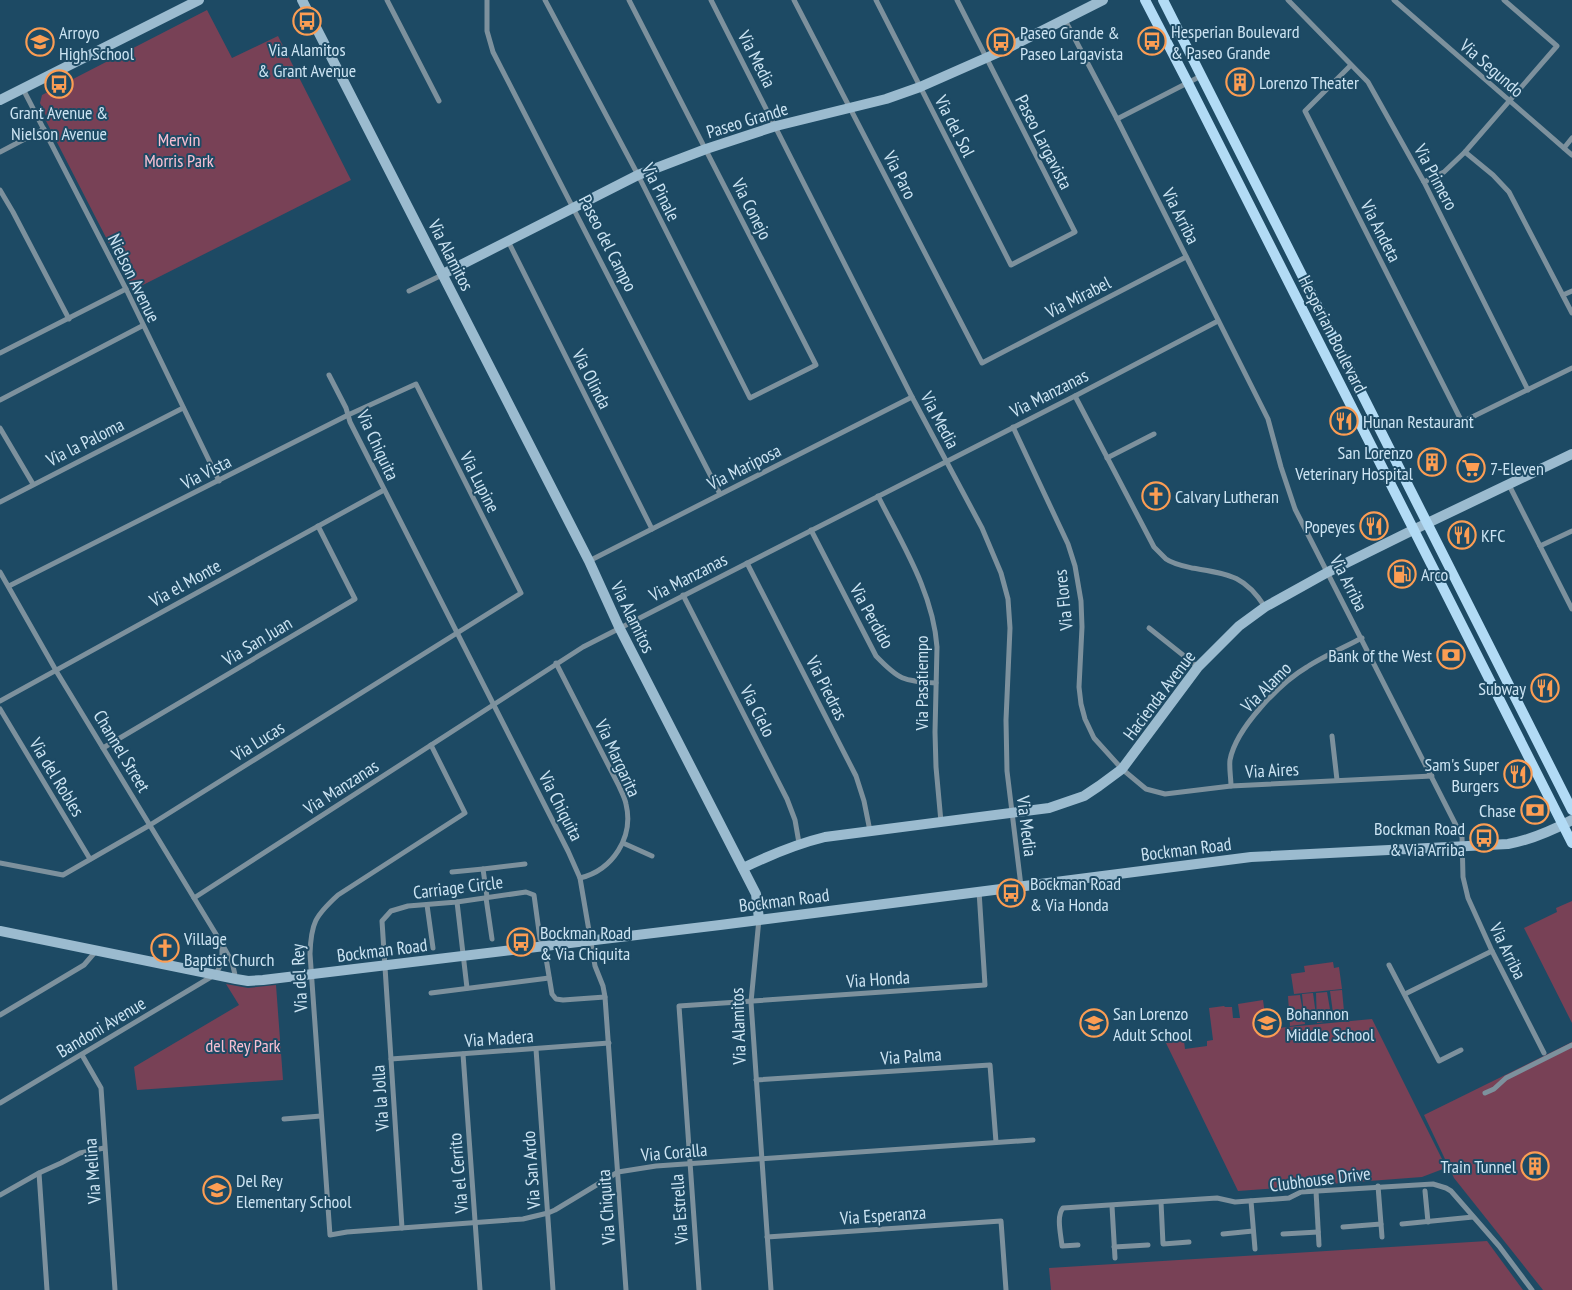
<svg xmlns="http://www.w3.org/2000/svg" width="1572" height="1290" font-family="'PT Sans Narrow',sans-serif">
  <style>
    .green { fill: #784156 }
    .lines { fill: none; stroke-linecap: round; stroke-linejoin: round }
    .street { stroke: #7d919d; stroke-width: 5 }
    .secondary { stroke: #9bbbcf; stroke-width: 10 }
    .primary { stroke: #b2dbf5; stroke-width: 10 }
    .labels { text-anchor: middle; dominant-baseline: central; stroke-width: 4; stroke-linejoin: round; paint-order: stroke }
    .poi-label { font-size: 18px; fill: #cce4f3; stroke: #1d4a64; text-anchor: start }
    .street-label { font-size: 18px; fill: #cce4f3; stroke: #1d4a64 }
    .park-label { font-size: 18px; fill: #f9c0d3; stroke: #1d4a64 }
  </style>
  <rect width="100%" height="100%" fill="#1d4a64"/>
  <g class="green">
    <polygon points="207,10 232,58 278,36 351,180 133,290 45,119 47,118 40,103 42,95"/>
    <polygon points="1572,901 1572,1023 1524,928 1557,912 1556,908"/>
    <polygon points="1333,962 1334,968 1339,967 1342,989 1294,994 1291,974 1305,972 1304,966"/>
    <polygon points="226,984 248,988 276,985 283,1080 137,1090 134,1067 239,1005"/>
    <polygon points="1342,990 1344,1011 1333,1013 1330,991"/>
    <polygon points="1327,992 1332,1021 1317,1023 1316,993"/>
    <polygon points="1313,993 1316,1015 1304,1016 1302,994"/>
    <polygon points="1300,995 1305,1024 1290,1026 1288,996"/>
    <polygon points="1263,1000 1267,1029 1372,1019 1444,1163 1443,1169 1422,1177 1238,1191 1166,1043 1184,1041 1185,1049 1207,1046 1207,1041 1213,1040 1209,1008 1224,1006 1225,1007 1232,1007 1233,1018 1240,1018 1238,1004"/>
    <polygon points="1572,1042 1572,1290 1543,1290 1454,1178 1424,1115"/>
    <polygon points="1487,1241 1523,1290 1051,1290 1049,1268"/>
  </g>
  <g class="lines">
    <g class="street">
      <polyline points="387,0 439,101"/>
      <polyline points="487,0 487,31 493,52 720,494"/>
      <polyline points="545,0 638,175 750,398 816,365 629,0"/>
      <polyline points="711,0 912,397 982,528 1001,573 1008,599 1010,628 1006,720 1007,771 1021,886"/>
      <polyline points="794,0 982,363 1186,257"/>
      <polyline points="876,0 1011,265 1075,232 957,0"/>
      <polyline points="1288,0 1368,82 1424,182 1528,390"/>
      <polyline points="1394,0 1572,155"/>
      <polyline points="1065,20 1117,119 1268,419 1281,467 1295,509 1462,837 1463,877 1468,898 1492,951 1544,1053"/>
      <polyline points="1351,65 1305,111 1462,422 1572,368"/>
      <polyline points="23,89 126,289 219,481"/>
      <polyline points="1117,119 1201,76"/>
      <polyline points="1564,148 1572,138"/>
      <polyline points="0,152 44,129"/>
      <polyline points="1465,152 1493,175 1509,192 1572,313"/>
      <polyline points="1424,182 1444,172 1465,152 1557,46 1504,0"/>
      <polyline points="0,190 13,212 69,319"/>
      <polyline points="508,241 652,529"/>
      <polyline points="409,291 442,275"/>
      <polyline points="1563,295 1572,291"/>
      <polyline points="0,353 126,289"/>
      <polyline points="329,375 346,408 350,422 568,851 580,878 595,966 603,986 605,997 626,1290"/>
      <path d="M 1075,396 L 1154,547 C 1158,551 1162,555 1166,559 C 1173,564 1183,566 1192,568 C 1227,574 1244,574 1265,607"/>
      <polyline points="0,400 142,326"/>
      <polyline points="1013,427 1068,544 1075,566 1081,601 1082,627 1079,687 1081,704 1085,719 1094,738 1122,769 1146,789 1165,794 1231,786 1432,776"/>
      <polyline points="0,428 33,484"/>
      <polyline points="1107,458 1154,434"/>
      <polyline points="1509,485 1572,609"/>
      <path d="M 878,496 C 902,544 933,592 937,647 L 935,732 L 936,767 L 941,822"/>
      <polyline points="0,502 183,408"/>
      <path d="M 811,530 L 876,656 C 899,680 903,681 936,683"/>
      <polyline points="1540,546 1572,531"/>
      <polyline points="589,561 912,397"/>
      <polyline points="747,563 856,776 864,801 870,831"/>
      <polyline points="0,572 58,674 222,944 232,962 236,979"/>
      <polyline points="683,595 787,799 795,820 799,843"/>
      <polyline points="1149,628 1198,667"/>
      <path d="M 556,663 L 619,786 C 621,791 625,798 626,804 C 634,837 613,870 580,878"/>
      <polyline points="0,701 384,490"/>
      <polyline points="0,709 90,859"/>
      <polyline points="1332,736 1337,780"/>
      <path d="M 431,745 L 465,813 L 338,895 C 315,916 311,923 310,954 L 330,1235 L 347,1232 L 523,1219 L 548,1213 L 555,1210 L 618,1172 L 656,1166 L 1033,1140"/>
      <polyline points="103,748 355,599 318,526"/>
      <path d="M 1231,786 C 1231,778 1229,768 1230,760 C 1236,728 1280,683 1307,667 C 1324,656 1343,648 1362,638"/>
      <polyline points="623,843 652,856"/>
      <polyline points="0,863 63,875 150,825 521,593 416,384 348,415 9,586"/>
      <polyline points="452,872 483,869"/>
      <polyline points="487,897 483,869 525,864"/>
      <polyline points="194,898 583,647 1075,396 1218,321"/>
      <polyline points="486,898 492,939"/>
      <polyline points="457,902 467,988"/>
      <polyline points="427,905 433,948"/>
      <polyline points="759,919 751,1002 771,1290"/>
      <polyline points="1389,965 1439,1061 1461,1050"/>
      <polyline points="431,993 549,978"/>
      <polyline points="1405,994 1492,951"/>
      <polyline points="0,1015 84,965 96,951"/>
      <polyline points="536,1049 553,1290"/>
      <polyline points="463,1054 480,1290"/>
      <polyline points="82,1055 101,1088 115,1290"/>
      <polyline points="391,1059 609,1043"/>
      <polyline points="756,1080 990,1065 996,1142"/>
      <polyline points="1485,1093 1494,1089 1506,1078 1572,1045"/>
      <polyline points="0,1103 216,974 222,962 222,948"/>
      <polyline points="284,1119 321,1116"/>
      <polyline points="39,1173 47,1290"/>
      <polyline points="1378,1186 1382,1237"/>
      <polyline points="1316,1191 1319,1245"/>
      <polyline points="1425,1191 1428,1222"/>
      <polyline points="0,1195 39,1173 61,1163 80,1153 104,1148"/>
      <polyline points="1251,1201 1255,1249"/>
      <polyline points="1161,1202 1163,1244 1189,1242"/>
      <polyline points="1112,1206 1115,1258"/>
      <polyline points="1402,1224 1473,1217"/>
      <polyline points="1343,1227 1381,1224"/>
      <polyline points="402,1228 382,921 391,911 408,906 457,902 526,892 534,895 540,939 544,946 552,994 556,999 563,1000 605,997"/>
      <polyline points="1223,1234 1253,1231"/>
      <polyline points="1283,1234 1318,1232"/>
      <polyline points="767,1237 1001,1221 1006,1290"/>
      <path d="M 1078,1245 L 1062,1246 C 1061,1235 1056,1216 1063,1208 L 1217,1198 L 1235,1202 L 1289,1198 L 1301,1192 L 1433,1184 L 1446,1188 L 1451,1191 L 1499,1246 L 1532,1290"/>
      <polyline points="1114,1247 1148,1245"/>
      <polyline points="699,1290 679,1006 985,985 979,891"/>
    </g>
    <g class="secondary">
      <polyline points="302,0 589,561 619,627 756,894 759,919"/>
      <polyline points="0,100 199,0"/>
      <polyline points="443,274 638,175 706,149 776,126 886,99 920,87 1004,50 1103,0"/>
      <path d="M 743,868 C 770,855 796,844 825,837 L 1049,808 L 1084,796 L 1099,786 L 1122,769 L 1198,667 L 1239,626 L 1265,607 L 1328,572 L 1413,530 L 1572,454"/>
      <path d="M 0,931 L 236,979 L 248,981 L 263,980 L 720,925 L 1251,857 L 1508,844 C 1531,840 1551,831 1572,820"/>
    </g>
    <g class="primary">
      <polyline points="1145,0 1188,83 1572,843"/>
      <polyline points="1163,0 1572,810"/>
    </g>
  </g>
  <defs>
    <g id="bus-ring" transform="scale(1.4375)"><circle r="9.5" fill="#1d4a64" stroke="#fc9d53" stroke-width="1.5"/><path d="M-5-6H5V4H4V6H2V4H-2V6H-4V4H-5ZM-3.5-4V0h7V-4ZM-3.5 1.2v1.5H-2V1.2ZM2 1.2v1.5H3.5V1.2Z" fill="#fc9d53"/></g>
    <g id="school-ring" transform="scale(1.4375)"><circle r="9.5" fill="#1d4a64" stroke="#fc9d53" stroke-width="1.5"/><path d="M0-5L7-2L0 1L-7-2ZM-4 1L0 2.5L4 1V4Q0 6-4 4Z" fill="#fc9d53"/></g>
    <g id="building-ring" transform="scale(1.4375)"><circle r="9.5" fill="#1d4a64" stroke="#fc9d53" stroke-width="1.5"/><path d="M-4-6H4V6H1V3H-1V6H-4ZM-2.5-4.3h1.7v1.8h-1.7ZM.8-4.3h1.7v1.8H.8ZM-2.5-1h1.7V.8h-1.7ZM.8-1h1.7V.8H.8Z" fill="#fc9d53"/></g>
    <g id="restaurant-ring" transform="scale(1.4375)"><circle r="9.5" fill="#1d4a64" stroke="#fc9d53" stroke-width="1.5"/><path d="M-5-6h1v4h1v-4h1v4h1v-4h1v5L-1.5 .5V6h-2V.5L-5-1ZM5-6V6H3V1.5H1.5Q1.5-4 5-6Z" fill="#fc9d53"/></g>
    <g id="supermarket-ring" transform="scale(1.4375)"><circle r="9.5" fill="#1d4a64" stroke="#fc9d53" stroke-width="1.5"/><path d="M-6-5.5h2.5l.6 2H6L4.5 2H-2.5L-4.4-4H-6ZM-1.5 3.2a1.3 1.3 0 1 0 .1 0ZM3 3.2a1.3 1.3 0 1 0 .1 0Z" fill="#fc9d53"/></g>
    <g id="church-ring" transform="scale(1.4375)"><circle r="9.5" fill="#1d4a64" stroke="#fc9d53" stroke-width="1.5"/><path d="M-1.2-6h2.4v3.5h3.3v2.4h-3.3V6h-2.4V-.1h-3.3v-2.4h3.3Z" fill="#fc9d53"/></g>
    <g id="fuel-ring" transform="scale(1.4375)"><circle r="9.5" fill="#1d4a64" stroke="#fc9d53" stroke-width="1.5"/><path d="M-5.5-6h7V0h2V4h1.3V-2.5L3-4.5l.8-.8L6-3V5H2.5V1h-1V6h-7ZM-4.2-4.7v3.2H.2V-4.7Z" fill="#fc9d53"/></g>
    <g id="bank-ring" transform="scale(1.4375)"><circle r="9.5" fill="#1d4a64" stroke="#fc9d53" stroke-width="1.5"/><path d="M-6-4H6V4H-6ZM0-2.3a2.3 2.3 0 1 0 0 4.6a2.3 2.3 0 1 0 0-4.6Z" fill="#fc9d53"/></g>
    <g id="university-ring" transform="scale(1.4375)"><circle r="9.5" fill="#1d4a64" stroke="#fc9d53" stroke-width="1.5"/><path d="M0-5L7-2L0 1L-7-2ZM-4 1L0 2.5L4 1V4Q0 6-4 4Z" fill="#fc9d53"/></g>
  </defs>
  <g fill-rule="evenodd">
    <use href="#bus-ring" x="307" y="21"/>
    <use href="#bus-ring" x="1152" y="41"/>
    <use href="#school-ring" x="40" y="42"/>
    <use href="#bus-ring" x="1001" y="42"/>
    <use href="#building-ring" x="1240" y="82"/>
    <use href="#bus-ring" x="59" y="84"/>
    <use href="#restaurant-ring" x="1344" y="421"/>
    <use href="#building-ring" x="1432" y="462"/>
    <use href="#supermarket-ring" x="1471" y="468"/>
    <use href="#church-ring" x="1156" y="496"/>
    <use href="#restaurant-ring" x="1374" y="526"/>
    <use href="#restaurant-ring" x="1462" y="535"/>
    <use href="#fuel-ring" x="1402" y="574"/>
    <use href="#bank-ring" x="1451" y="655"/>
    <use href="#restaurant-ring" x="1545" y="688"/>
    <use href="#restaurant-ring" x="1518" y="774"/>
    <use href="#bank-ring" x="1535" y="810"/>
    <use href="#bus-ring" x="1484" y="838"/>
    <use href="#bus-ring" x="1011" y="893"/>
    <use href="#bus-ring" x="521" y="942"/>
    <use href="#church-ring" x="165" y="948"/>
    <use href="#university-ring" x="1094" y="1023"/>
    <use href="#school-ring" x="1267" y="1023"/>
    <use href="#building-ring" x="1535" y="1166"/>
    <use href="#school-ring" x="217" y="1190"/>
  </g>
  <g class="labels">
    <g class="poi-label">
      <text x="1171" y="31">Hesperian Boulevard<tspan x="1171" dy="21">&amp; Paseo Grande</tspan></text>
      <text x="59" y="32">Arroyo<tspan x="59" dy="21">High School</tspan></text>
      <text x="1020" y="32">Paseo Grande &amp;<tspan x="1020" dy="21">Paseo Largavista</tspan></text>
      <text x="307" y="49" text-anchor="middle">Via Alamitos<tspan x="307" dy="21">&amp; Grant Avenue</tspan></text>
      <text x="1259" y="82">Lorenzo Theater</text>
      <text x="59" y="112" text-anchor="middle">Grant Avenue &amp;<tspan x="59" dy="21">Nielson Avenue</tspan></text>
      <text x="1363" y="421">Hunan Restaurant</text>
      <text x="1413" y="452" text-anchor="end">San Lorenzo<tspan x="1413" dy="21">Veterinary Hospital</tspan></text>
      <text x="1490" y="468">7-Eleven</text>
      <text x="1175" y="496">Calvary Lutheran</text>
      <text x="1355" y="526" text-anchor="end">Popeyes</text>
      <text x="1481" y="535">KFC</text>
      <text x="1421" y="574">Arco</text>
      <text x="1432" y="655" text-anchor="end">Bank of the West</text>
      <text x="1526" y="688" text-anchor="end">Subway</text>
      <text x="1499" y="764" text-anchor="end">Sam's Super<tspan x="1499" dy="21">Burgers</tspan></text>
      <text x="1516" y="810" text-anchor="end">Chase</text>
      <text x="1465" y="828" text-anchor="end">Bockman Road<tspan x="1465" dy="21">&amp; Via Arriba</tspan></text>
      <text x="1030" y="883">Bockman Road<tspan x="1030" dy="21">&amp; Via Honda</tspan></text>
      <text x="540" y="932">Bockman Road<tspan x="540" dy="21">&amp; Via Chiquita</tspan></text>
      <text x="184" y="938">Village<tspan x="184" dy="21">Baptist Church</tspan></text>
      <text x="1113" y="1013">San Lorenzo<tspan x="1113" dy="21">Adult School</tspan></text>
      <text x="1286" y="1013">Bohannon<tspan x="1286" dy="21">Middle School</tspan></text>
      <text x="1516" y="1166" text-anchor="end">Train Tunnel</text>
      <text x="236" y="1180">Del Rey<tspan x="236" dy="21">Elementary School</tspan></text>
    </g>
    <g class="street-label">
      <text transform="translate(757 59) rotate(63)">Via Media</text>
      <text transform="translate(1492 68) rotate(41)">Via Segundo</text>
      <text transform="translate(747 120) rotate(-17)">Paseo Grande</text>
      <text transform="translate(955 126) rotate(63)">Via del Sol</text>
      <text transform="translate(1044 142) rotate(63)">Paseo Largavista</text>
      <text transform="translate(900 175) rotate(63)">Via Paro</text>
      <text transform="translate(1436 177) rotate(62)">Via Primero</text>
      <text transform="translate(661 192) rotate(63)">Via Pinale</text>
      <text transform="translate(752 209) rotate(63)">Via Conejo</text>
      <text transform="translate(1181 216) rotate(63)">Via Arriba</text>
      <text transform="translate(1381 231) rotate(63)">Via Andeta</text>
      <text transform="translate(608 243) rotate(63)">Paseo del Campo</text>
      <text transform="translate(451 255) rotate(63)">Via Alamitos</text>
      <text transform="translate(134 278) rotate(64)">Nielson Avenue</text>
      <text transform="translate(1078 297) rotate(-27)">Via Mirabel</text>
      <text transform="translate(1333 334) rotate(63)">Hesperian Boulevard</text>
      <text transform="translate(592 379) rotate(63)">Via Olinda</text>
      <text transform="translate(1049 393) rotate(-27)">Via Manzanas</text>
      <text transform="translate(940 420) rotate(62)">Via Media</text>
      <text transform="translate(85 442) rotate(-27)">Via la Paloma</text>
      <text transform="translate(378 445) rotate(65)">Via Chiquita</text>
      <text transform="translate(744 467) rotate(-27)">Via Mariposa</text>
      <text transform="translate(206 472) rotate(-27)">Via Vista</text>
      <text transform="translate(480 482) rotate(63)">Via Lupine</text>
      <text transform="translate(688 577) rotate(-27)">Via Manzanas</text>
      <text transform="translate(185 583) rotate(-29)">Via el Monte</text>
      <text transform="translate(1349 583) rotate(63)">Via Arriba</text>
      <text transform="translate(1063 600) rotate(-96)">Via Flores</text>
      <text transform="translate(872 616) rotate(61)">Via Perdido</text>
      <text transform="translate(633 617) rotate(64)">Via Alamitos</text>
      <text transform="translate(257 641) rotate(-31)">Via San Juan</text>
      <text transform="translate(921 683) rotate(-90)">Via Pasatiempo</text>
      <text transform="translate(1266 687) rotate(-45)">Via Alamo</text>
      <text transform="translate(827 688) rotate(63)">Via Piedras</text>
      <text transform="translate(1159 695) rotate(-53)">Hacienda Avenue</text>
      <text transform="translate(758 711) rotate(63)">Via Cielo</text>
      <text transform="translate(258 741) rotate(-32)">Via Lucas</text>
      <text transform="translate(122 751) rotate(59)">Channel Street</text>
      <text transform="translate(618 758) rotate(65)">Via Margarita</text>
      <text transform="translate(1272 770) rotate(-3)">Via Aires</text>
      <text transform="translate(57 777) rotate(59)">Via del Robles</text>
      <text transform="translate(341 787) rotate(-33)">Via Manzanas</text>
      <text transform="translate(561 806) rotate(63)">Via Chiquita</text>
      <text transform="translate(1027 826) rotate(83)">Via Media</text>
      <text transform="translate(1186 849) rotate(-7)">Bockman Road</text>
      <text transform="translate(458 887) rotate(-7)">Carriage Circle</text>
      <text transform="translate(784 900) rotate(-7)">Bockman Road</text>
      <text transform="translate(382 950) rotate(-7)">Bockman Road</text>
      <text transform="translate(1508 951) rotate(64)">Via Arriba</text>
      <text transform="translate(299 978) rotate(-93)">Via del Rey</text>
      <text transform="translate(878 979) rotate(-4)">Via Honda</text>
      <text transform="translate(738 1026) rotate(-92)">Via Alamitos</text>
      <text transform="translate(101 1027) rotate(-31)">Bandoni Avenue</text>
      <text transform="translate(499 1038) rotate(-4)">Via Madera</text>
      <text transform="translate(911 1056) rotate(-4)">Via Palma</text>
      <text transform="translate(380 1098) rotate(-94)">Via la Jolla</text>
      <text transform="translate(674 1152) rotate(-5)">Via Coralla</text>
      <text transform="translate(531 1170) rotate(-94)">Via San Ardo</text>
      <text transform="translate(92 1171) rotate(-94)">Via Melina</text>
      <text transform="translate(458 1173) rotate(-95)">Via el Cerrito</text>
      <text transform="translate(1320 1179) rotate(-7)">Clubhouse Drive</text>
      <text transform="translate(606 1207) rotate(-94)">Via Chiquita</text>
      <text transform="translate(679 1209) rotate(-94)">Via Estrella</text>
      <text transform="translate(883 1215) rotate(-4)">Via Esperanza</text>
    </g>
    <g class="park-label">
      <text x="179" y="139">Mervin<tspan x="179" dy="21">Morris Park</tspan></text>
      <text x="243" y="1045">del Rey Park</text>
    </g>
  </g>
</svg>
